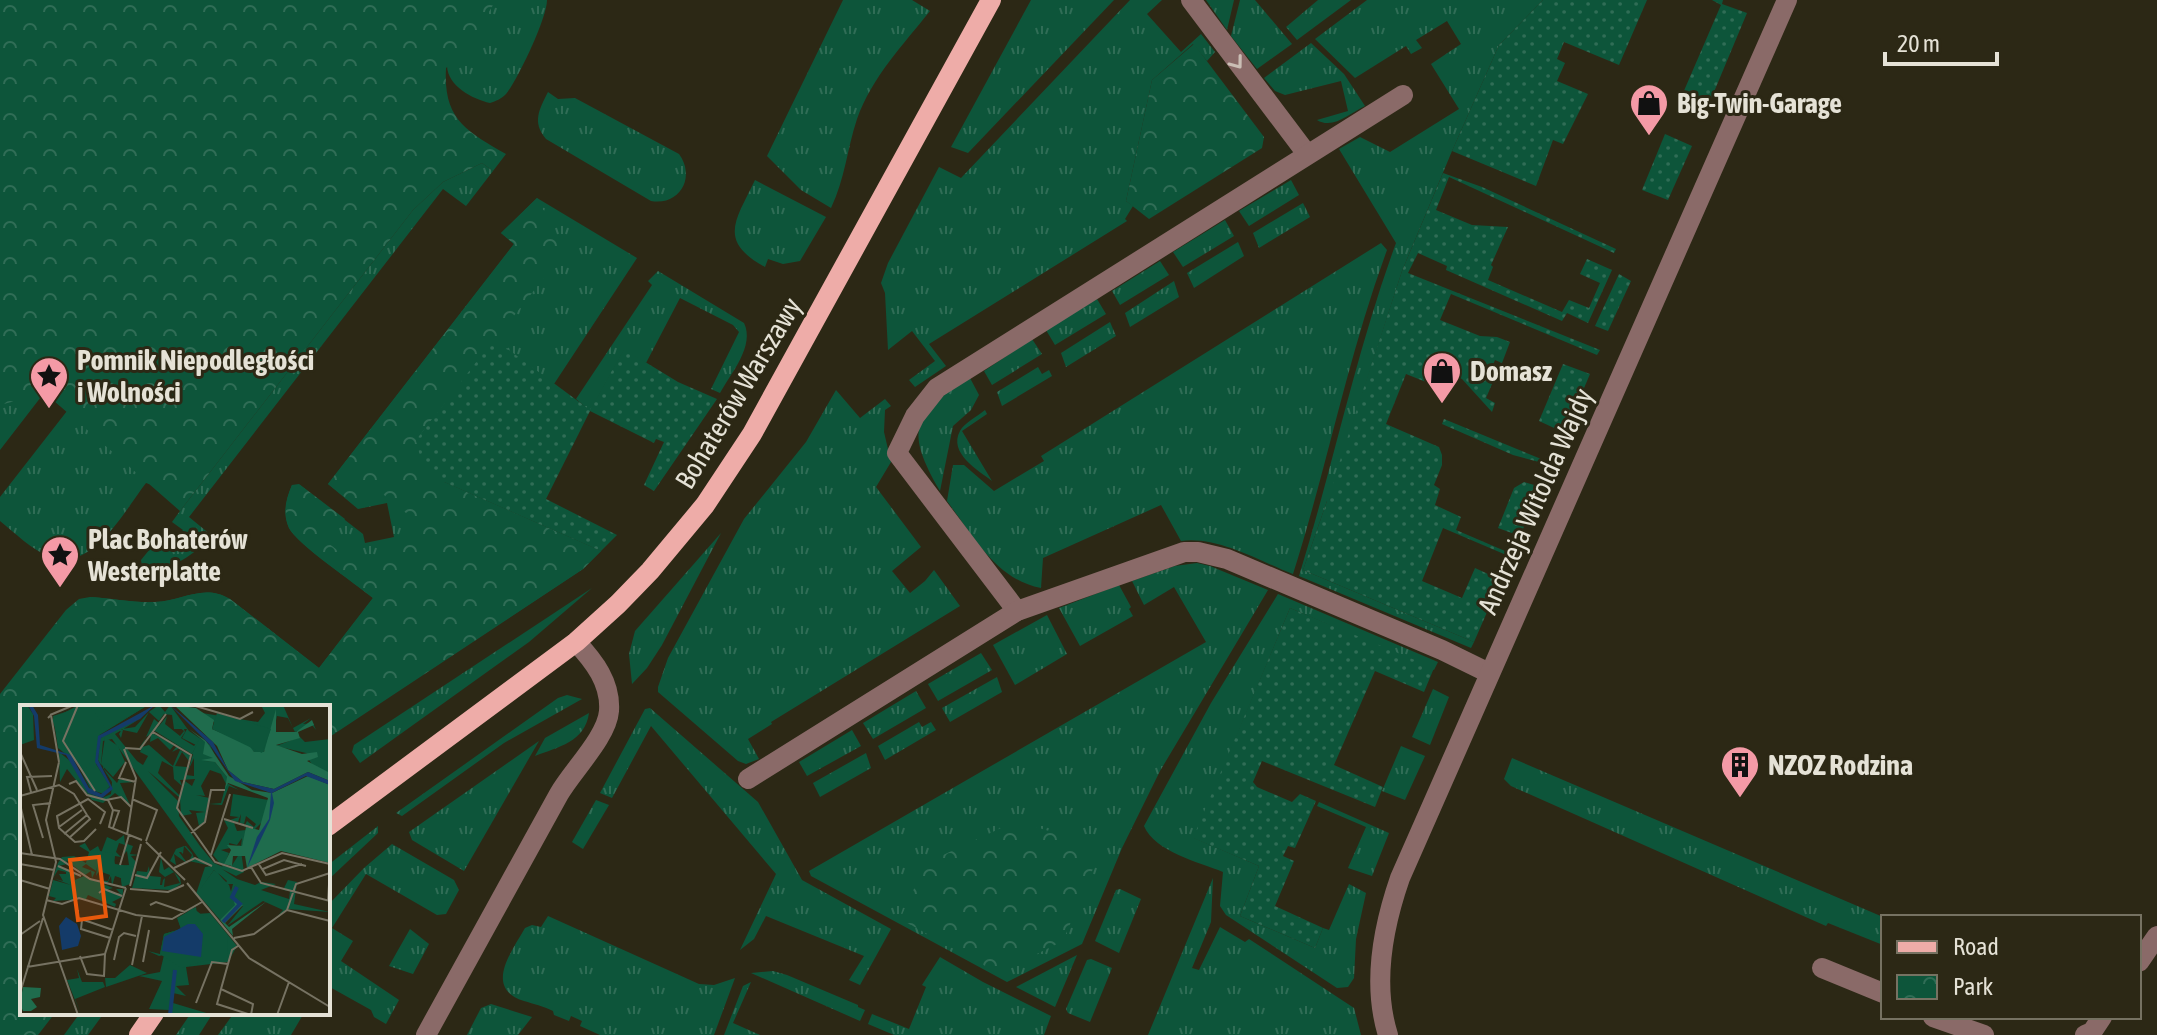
<svg xmlns="http://www.w3.org/2000/svg" width="2157" height="1035" font-family="'Asap Condensed',sans-serif">
  <style>
    .grass { fill: url(#grass-tufts) }
    .park { fill: url(#park-crowns) }
    .garden { fill: url(#garden-dots) }
    .lines { fill: none; stroke-linecap: round; stroke-linejoin: round }
    .minor { stroke: #8a6a68; stroke-width: 20 }
    .major { stroke: #eeaca8; stroke-width: 20 }
    .oneway { stroke: #cabeb5 }
    .labels { text-anchor: middle; dominant-baseline: central; stroke-width: 6; stroke-linejoin: round; paint-order: stroke }
    .poi-label { font-size: 28px; font-weight: bold; fill: #e5e2d6; stroke: #2c2815; text-anchor: start }
    .street-label { font-size: 28px; fill: #e5e2d6; stroke: #2c2815 }
    .inset-river { fill: none; stroke: #143b69; stroke-width: 4 }
    .inset-road { fill: none; stroke: #767262; stroke-width: 2 }
    .view { fill: #e8590c; fill-opacity: 0.15; stroke: #e8590c; stroke-width: 4 }
    .inset-edge { fill: none; stroke: #e5e2d6; stroke-width: 4 }
  </style>
  <defs>
    <pattern id="grass-tufts" width="24" height="20" patternUnits="userSpaceOnUse" patternTransform="scale(2)"><rect width="24" height="20" fill="#0d553a"/><path d="M3 7l-1-3M5 7V3M7 7l1-3M15 17l-1-3M17 17v-4M19 17l1-3" fill="none" stroke="#306d56"/></pattern>
    <pattern id="park-crowns" width="20" height="18" patternUnits="userSpaceOnUse" patternTransform="scale(2)"><rect width="20" height="18" fill="#0d553a"/><path d="M2 6a3 3 0 1 1 6 0M12 15a3 3 0 1 1 6 0" fill="none" stroke="#306d56"/></pattern>
    <pattern id="garden-dots" width="8" height="8" patternUnits="userSpaceOnUse" patternTransform="scale(2)"><rect width="8" height="8" fill="#0d553a"/><path d="M2 2h.1M6 6h.1" fill="none" stroke="#306d56" stroke-width="1.8" stroke-linecap="round"/></pattern>
  </defs>
  <rect width="100%" height="100%" fill="#2c2815"/>
  <g class="grass">
    <path d="M 481,0 L 547,0 C 547,18 518,79 506,94 C 501,99 496,101 490,103 C 472,99 448,86 447,66 Z"/>
    <path d="M 843,0 L 912,0 L 930,11 C 903,45 872,77 857,119 C 847,149 845,179 831,208 L 801,190 L 767,156 Z"/>
    <polygon points="1031,0 1114,0 968,153 951,147"/>
    <polygon points="1130,0 1162,0 1147,14 1181,52 1201,34 1215,52 1207,61 1193,44 1152,80 1126,201 1133,206 1125,219 1127,221 929,344 946,366 915,387 909,380 935,361 912,331 888,350 885,293 881,283 888,263 939,167 961,178"/>
    <polygon points="1206,0 1234,0 1227,30"/>
    <polygon points="1240,0 1255,0 1292,44 1257,69 1231,36"/>
    <polygon points="1318,0 1351,0 1297,40 1286,27"/>
    <path d="M 1367,0 L 1543,0 L 1499,45 L 1452,151 L 1402,271 L 1334,482 L 1336,485 L 1329,501 L 1327,501 L 1303,570 L 1474,642 L 1471,648 L 1299,576 C 1333,466 1356,352 1396,243 L 1339,149 L 1360,137 L 1390,152 L 1459,109 L 1431,64 L 1461,44 L 1447,21 L 1416,40 L 1422,48 L 1411,54 L 1406,46 L 1355,78 L 1315,39 Z"/>
    <path d="M 1311,43 L 1344,74 L 1365,106 C 1350,113 1333,130 1317,120 L 1348,111 L 1341,81 L 1285,95 L 1275,91 L 1264,78 Z"/>
    <path d="M 548,92 L 558,99 L 575,98 L 679,154 C 696,177 680,206 651,201 L 546,139 C 532,122 539,110 548,92 Z"/>
    <path d="M 482,163 L 493,171 L 466,206 L 443,189 L 189,517 L 211,535 C 196,554 168,575 142,566 L 141,560 L 154,544 L 166,552 L 183,530 L 172,522 L 180,511 L 413,210 L 443,182 Z"/>
    <path d="M 755,180 L 826,217 L 800,261 L 783,264 L 768,259 L 765,267 C 717,241 736,220 755,180 Z"/>
    <polygon points="1291,180 1299,195 1249,226 1239,211"/>
    <path d="M 537,198 L 637,258 L 554,384 L 494,340 L 444,482 L 601,551 L 583,569 L 328,737 L 328,707 L 90,597 C 111,598 133,603 155,602 C 183,601 203,583 230,599 L 319,668 L 373,598 C 355,583 298,545 289,528 C 282,513 286,499 292,485 L 300,485 L 363,534 L 365,543 L 394,537 L 387,503 L 358,509 L 328,484 L 514,244 L 501,233 Z"/>
    <polygon points="1303,203 1310,217 1259,248 1253,233"/>
    <polygon points="1225,220 1234,236 1183,267 1173,252"/>
    <polygon points="1238,242 1244,256 1194,288 1187,273"/>
    <path d="M 1381,243 L 1387,250 C 1348,356 1327,467 1293,574 C 1259,561 1218,536 1181,541 L 1161,505 L 1043,558 L 1041,588 C 996,580 972,534 947,501 L 953,465 L 964,465 L 994,491 L 1044,461 L 1041,456 Z"/>
    <polygon points="1160,261 1169,275 1120,305 1112,291"/>
    <path d="M 658,271 L 744,323 C 755,346 731,373 720,393 L 711,389 L 739,332 L 733,325 L 680,298 L 646,363 L 624,350 L 590,411 L 576,399 L 652,285 L 648,281 Z"/>
    <path d="M 0,274 L 152,485 L 146,483 C 125,510 92,573 50,557 C 32,550 15,533 0,521 L 0,497 L 67,411 L 44,393 L 0,450 Z"/>
    <polygon points="1174,281 1179,297 1130,327 1125,313"/>
    <polygon points="1097,299 1106,314 1055,345 1046,330"/>
    <polygon points="1110,322 1116,336 1066,367 1061,353"/>
    <polygon points="1032,339 1042,354 992,385 984,371"/>
    <polygon points="1038,367 1042,374 1049,370 1052,376 1002,406 997,392"/>
    <path d="M 970,378 L 979,395 L 971,410 L 953,426 L 940,491 C 906,432 910,414 970,378 Z"/>
    <polygon points="836,390 860,418 885,399 891,406 885,410 884,432 891,462 876,487 921,547 892,571 910,593 925,581 934,570 960,606 771,722 772,724 748,739 759,759 746,764 738,761 658,692 658,687 668,658 744,519 806,442"/>
    <path d="M 985,410 L 987,414 L 962,431 L 992,481 C 978,470 948,453 960,431 C 964,423 978,416 985,410 Z"/>
    <polygon points="721,533 662,645 647,668 632,684 629,654 635,631"/>
    <polygon points="1197,563 1210,566 1268,590 1160,771 1122,848 1082,944 1007,982 811,876 809,871 1206,642 1174,587 1144,605 1132,581 1175,566"/>
    <polygon points="1119,585 1131,607 1129,609 1133,616 1080,646 1059,608"/>
    <polygon points="592,588 529,642 360,763 352,752 354,745"/>
    <path d="M 1278,594 L 1438,662 L 1434,670 L 1290,608 L 1194,838 L 1259,866 L 1240,916 L 1315,948 L 1323,928 L 1329,930 L 1349,884 L 1366,893 L 1356,939 L 1354,978 L 1348,987 L 1337,988 L 1226,915 L 1220,906 L 1223,872 C 1199,862 1155,852 1144,826 L 1211,703 Z"/>
    <polygon points="1047,615 1067,654 1015,685 993,645"/>
    <polygon points="981,653 992,670 938,701 928,684"/>
    <polygon points="997,677 1002,692 950,722 942,708"/>
    <polygon points="1433,689 1449,697 1430,745 1412,737"/>
    <polygon points="916,691 926,708 873,739 863,723"/>
    <polygon points="567,695 582,699 504,743 402,816 396,813 558,698"/>
    <polygon points="650,708 758,802 802,880 891,929 860,985 849,980 864,956 766,916 754,939 740,950 776,874 651,726 612,798 600,793 645,709"/>
    <path d="M 589,713 C 585,742 558,747 535,756 L 545,738 Z"/>
    <polygon points="919,722 922,727 931,722 936,730 885,760 878,746"/>
    <polygon points="852,730 861,746 807,776 799,762"/>
    <polygon points="539,741 464,871 412,840 409,832"/>
    <polygon points="1401,746 1425,756 1405,800 1382,791"/>
    <polygon points="866,753 871,768 820,797 813,783"/>
    <polygon points="1512,758 1883,917 1883,945 1828,923 1826,926 1511,786 1504,779"/>
    <polygon points="596,800 609,805 583,849 572,842"/>
    <polygon points="1319,802 1389,833 1372,876 1348,868 1366,827 1317,806"/>
    <polygon points="378,826 378,833 328,880 328,865"/>
    <polygon points="392,844 454,880 459,890 446,914 437,915 366,874 332,928 353,941 341,961 399,1000 386,1024 374,1017 371,1010 328,986 328,905 364,868"/>
    <polygon points="1213,878 1211,922 1192,968 1199,970 1220,927 1245,942 1249,939 1354,1008 1361,1035 1148,1035"/>
    <polygon points="1120,889 1141,899 1119,953 1095,941 1116,890"/>
    <path d="M 548,916 L 699,984 L 714,985 L 735,978 L 714,1035 L 600,1035 L 580,1026 L 582,1021 L 571,1016 L 569,1021 L 554,1015 L 553,1011 C 543,1006 534,1004 524,1001 C 483,988 512,951 525,928 L 532,925 L 541,927 Z"/>
    <polygon points="410,929 429,944 413,974 389,966"/>
    <polygon points="1077,955 1055,1007 1016,987"/>
    <polygon points="940,957 983,982 1051,1016 1044,1035 894,1035 868,1024 872,1014 909,1029 926,987 922,985"/>
    <polygon points="1091,959 1112,968 1090,1022 1068,1013 1066,1009 1087,960"/>
    <polygon points="773,971 787,975 858,1005 858,1007 865,1010 860,1021 751,973"/>
    <polygon points="751,982 733,1023 760,1035 724,1035 743,986"/>
    <polygon points="491,1004 532,1017 518,1035 467,1035 481,1008"/>
    <polygon points="80,1013 104,1013 88,1035 64,1035"/>
    <polygon points="191,1013 213,1013 199,1035 176,1035"/>
    <polygon points="234,1013 304,1013 291,1035 218,1035"/>
  </g>
  <g class="park">
    <path d="M 0,0 L 496,0 L 467,49 L 446,68 C 443,120 467,131 506,154 L 493,171 L 482,163 L 443,182 L 413,210 L 180,511 L 45,393 L 0,405 Z"/>
    <polygon points="1194,44 1264,137 1262,148 1149,219 1126,201 1152,80"/>
    <path d="M 537,198 C 556,234 568,241 543,279 L 416,440 L 444,482 L 601,551 L 583,569 L 331,736 L 328,737 L 328,707 L 22,707 L 22,1013 L 55,1013 L 38,1035 L 0,1035 L 0,694 L 66,610 L 79,599 L 90,597 C 111,598 133,603 155,602 C 183,601 203,583 230,599 L 319,668 L 373,598 C 355,583 298,545 289,528 C 283,513 286,499 292,485 L 299,484 L 345,519 L 327,542 L 372,578 L 417,522 L 373,486 L 356,506 L 328,484 L 514,244 L 501,233 Z"/>
    <polygon points="1016,821 1102,847 1063,941 998,973 900,919 926,863"/>
  </g>
  <g class="garden">
    <polygon points="1543,0 1647,0 1619,65 1564,42 1557,59 1565,63 1557,81 1588,94 1563,144 1553,140 1536,186 1452,151 1499,45"/>
    <polygon points="1712,0 1723,0 1722,4 1747,13 1711,99 1704,101 1683,93 1721,5"/>
    <polygon points="1665,134 1692,146 1668,200 1642,190"/>
    <polygon points="1443,173 1482,187 1616,249 1614,253 1449,177 1436,210 1472,225 1508,227 1491,265 1493,267 1488,280 1562,312 1569,300 1589,308 1600,283 1580,274 1587,259 1612,270 1588,323 1567,313 1562,321 1446,270 1447,266 1418,253 1408,273 1600,350 1597,355 1451,294 1440,320 1480,336 1497,337 1510,342 1502,363 1495,360 1489,374 1495,377 1486,398 1495,403 1492,412 1462,379 1434,366 1426,382 1406,374 1386,424 1439,447 1442,455 1442,465 1434,485 1440,489 1435,505 1461,517 1456,530 1512,554 1511,557 1443,528 1422,581 1462,598 1475,568 1501,580 1474,642 1303,570 1327,501 1329,500 1335,485 1333,482 1402,271"/>
    <polygon points="1619,274 1631,281 1608,331 1595,326"/>
    <polygon points="494,339 590,410 624,349 678,382 717,399 654,491 644,485 664,442 656,439 654,443 590,411 546,499 617,535 601,551 444,482 423,468 416,440"/>
    <polygon points="1563,364 1590,374 1565,433 1539,421"/>
    <polygon points="1444,419 1551,463 1550,465 1513,455 1442,424"/>
    <polygon points="1524,482 1541,487 1520,536 1498,528 1514,488"/>
    <polygon points="1290,608 1434,668 1424,692 1375,671 1334,765 1383,787 1375,807 1262,761 1253,782 1257,787 1292,802 1300,794 1316,801 1295,848 1288,846 1283,856 1294,861 1275,906 1323,928 1315,948 1240,916 1259,866 1193,838"/>
  </g>
  <g class="lines">
    <g class="minor">
      <polyline points="1191,0 1307,154"/>
      <polyline points="1017,611 897,453 915,416 937,388 1403,95"/>
      <polyline points="748,779 1017,611 1184,552 1198,552 1227,559 1442,650 1489,673"/>
      <polyline points="2139,962 2157,936"/>
      <polyline points="1822,968 1883,993"/>
      <polyline points="1933,1017 1984,1035"/>
      <path d="M 426,1035 C 471,955 514,874 559,794 C 572,771 607,737 609,711 C 611,683 594,661 576,642"/>
      <path d="M 1388,1035 C 1372,984 1383,927 1400,878 L 1787,0"/>
      <polyline points="2085,1035 2092,1032 2102,1017"/>
    </g>
    <g class="major">
      <polyline points="328,826 576,642 618,604 650,571 705,505 752,434 991,0"/>
      <polyline points="139,1035 154,1013"/>
    </g>
  </g>
  <defs><path id="oneway-chevron" d="M-2-3.5L2.5 0L-2 3.5" fill="none" stroke-width="1.6" stroke-linecap="round" stroke-linejoin="round" transform="scale(2)"/></defs>
  <use class="oneway" href="#oneway-chevron" transform="translate(1237 63) rotate(53)"/>
  <defs>
    <g id="shop-pin" transform="scale(2)"><path d="M0 17L-7.5 6A9.5 9.5 0 1 1 7.5 6Z" fill="#f49aa6" stroke="#2c2815"/><path d="M-5-2.5h2.3a2.7 3.5 0 0 1 5.4 0H5L5.5 6h-11ZM-1.5-2.5h3a1.5 2.3 0 0 0-3 0Z" fill="#111"/></g>
    <g id="sight-pin" transform="scale(2)"><path d="M0 17L-7.5 6A9.5 9.5 0 1 1 7.5 6Z" fill="#f49aa6" stroke="#2c2815"/><path d="M0-6L1.8-2.2L6-1.7L2.9 1.2L3.7 5.4L0 3.3L-3.7 5.4L-2.9 1.2L-6-1.7L-1.8-2.2Z" fill="#111"/></g>
    <g id="building-pin" transform="scale(2)"><path d="M0 17L-7.5 6A9.5 9.5 0 1 1 7.5 6Z" fill="#f49aa6" stroke="#2c2815"/><path d="M-4-6H4V6H1V3H-1V6H-4ZM-2.5-4.3h1.7v1.8h-1.7ZM.8-4.3h1.7v1.8H.8ZM-2.5-1h1.7V.8h-1.7ZM.8-1h1.7V.8H.8Z" fill="#111"/></g>
  </defs>
  <g fill-rule="evenodd">
    <use href="#shop-pin" x="1649" y="103"/>
    <use href="#shop-pin" x="1442" y="371"/>
    <use href="#sight-pin" x="49" y="376"/>
    <use href="#sight-pin" x="60" y="555"/>
    <use href="#building-pin" x="1740" y="765"/>
  </g>
  <g class="labels">
    <g class="poi-label">
      <text x="1677" y="103">Big-Twin-Garage</text>
      <text x="77" y="360">Pomnik Niepodległości<tspan x="77" dy="32">i Wolności</tspan></text>
      <text x="1470" y="371">Domasz</text>
      <text x="88" y="539">Plac Bohaterów<tspan x="88" dy="32">Westerplatte</tspan></text>
      <text x="1768" y="765">NZOZ Rodzina</text>
    </g>
    <g class="street-label">
      <text transform="translate(738 393) rotate(-59)">Bohaterów Warszawy</text>
      <text transform="translate(1535 501) rotate(-66)">Andrzeja Witolda Wajdy</text>
    </g>
  </g>
  <g transform="translate(20 705)">
    <rect width="310" height="310" fill="#2c2815"/>
    <path d="M 67,0 L 128,0 L 78,31 L 76,59 L 90,81 L 84,89 L 71,85 L 57,58 L 38,43 L 33,11 ZM 139,0 L 145,7 L 150,0 L 169,26 L 190,40 L 198,57 L 182,56 L 195,57 L 207,72 L 207,78 L 219,85 L 209,81 L 202,100 L 189,99 L 201,98 L 206,79 L 201,69 L 190,65 L 181,81 L 185,91 L 176,90 L 189,93 L 184,117 L 179,121 L 176,108 L 185,107 L 169,105 L 172,109 L 161,111 L 160,93 L 128,66 L 158,96 L 159,111 L 180,141 L 194,158 L 203,162 L 193,150 L 208,123 L 204,115 L 232,123 L 225,120 L 227,116 L 234,122 L 236,119 L 226,111 L 224,119 L 220,118 L 221,109 L 218,117 L 210,115 L 219,112 L 210,111 L 213,89 L 248,95 L 243,116 L 234,125 L 242,126 L 241,133 L 235,137 L 233,124 L 214,118 L 217,126 L 226,125 L 222,142 L 217,140 L 221,141 L 222,133 L 217,140 L 209,138 L 210,143 L 201,145 L 209,148 L 204,161 L 211,162 L 221,146 L 224,167 L 216,171 L 202,164 L 217,174 L 235,180 L 241,177 L 256,179 L 241,185 L 269,194 L 270,186 L 263,185 L 268,175 L 277,177 L 274,199 L 310,207 L 267,204 L 264,207 L 256,213 L 263,205 L 243,196 L 207,221 L 223,201 L 209,194 L 213,179 L 205,179 L 207,176 L 198,168 L 204,176 L 204,179 L 194,165 L 178,188 L 183,195 L 176,189 L 185,162 L 192,161 L 169,156 L 172,150 L 164,141 L 163,149 L 161,147 L 159,147 L 168,159 L 154,149 L 156,160 L 150,156 L 156,144 L 164,141 L 166,141 L 172,148 L 174,153 L 179,154 L 92,34 L 83,36 L 81,59 L 83,63 L 90,37 L 96,43 L 94,55 L 105,57 L 94,56 L 91,67 L 95,43 L 90,42 L 84,64 L 97,78 L 99,74 L 115,77 L 100,78 L 110,100 L 95,88 L 83,98 L 72,95 L 47,64 L 40,77 L 39,47 L 54,59 L 68,88 L 82,93 L 91,89 L 92,77 L 78,55 L 80,34 L 86,28 L 118,15 L 95,29 L 117,56 L 123,60 L 128,51 L 120,47 L 122,42 L 120,44 L 118,45 L 126,33 L 122,42 L 129,40 L 153,61 L 160,45 L 170,50 L 169,56 L 162,47 L 155,61 L 167,62 L 166,70 L 174,71 L 174,53 L 168,66 L 173,49 L 160,43 L 152,47 L 157,41 L 135,27 L 135,25 L 132,28 L 154,40 L 150,45 L 138,33 L 130,37 L 131,29 L 126,32 L 134,14 L 139,18 L 141,17 L 135,27 L 172,49 L 176,40 L 162,33 L 167,24 L 154,24 L 152,10 L 144,9 L 139,16 L 129,7 L 117,28 L 103,25 L 101,33 L 99,29 L 102,24 L 115,22 L 130,6 ZM 142,56 L 153,62 L 154,74 L 162,81 L 160,75 L 175,74 L 172,81 L 165,76 L 160,91 L 138,68 ZM 241,0 L 263,0 L 273,23 L 291,13 L 283,19 L 293,18 L 296,25 L 292,20 L 275,27 L 268,13 L 257,11 L 252,34 L 243,48 L 234,47 L 182,8 L 238,17 L 245,8 ZM 280,32 L 285,37 L 310,34 L 310,68 L 295,64 L 287,52 L 296,53 L 286,48 L 256,41 ZM 104,130 L 105,140 L 99,138 L 96,147 L 101,152 L 95,151 L 94,161 L 109,160 L 107,146 L 103,150 L 107,139 L 113,141 L 110,149 L 119,150 L 111,151 L 116,157 L 118,152 L 110,179 L 102,182 L 101,173 L 95,171 L 92,181 L 91,171 L 87,179 L 75,175 L 88,176 L 90,170 L 79,166 L 76,171 L 77,162 L 76,166 L 66,159 L 62,162 L 75,167 L 72,173 L 71,166 L 65,170 L 46,155 L 48,159 L 38,161 L 55,169 L 55,175 L 64,171 L 93,183 L 86,185 L 97,189 L 92,192 L 99,188 L 102,190 L 96,184 L 103,184 L 103,187 L 102,192 L 92,197 L 96,199 L 95,202 L 68,190 L 66,194 L 33,196 L 36,193 L 29,191 L 33,175 L 51,180 L 35,174 L 43,176 L 39,169 L 46,169 L 46,167 L 38,165 L 33,173 L 38,158 L 42,152 L 54,151 L 66,158 L 69,147 L 59,141 L 65,138 L 70,146 L 78,141 L 81,148 L 87,132 L 96,136 ZM 141,152 L 144,165 L 149,162 L 160,173 L 161,179 L 152,185 L 112,183 L 117,166 L 127,167 L 129,161 L 130,171 L 141,172 L 140,180 L 142,180 L 143,175 L 145,173 L 144,182 L 160,178 L 154,167 L 145,172 L 139,167 ZM 176,202 L 177,209 L 190,208 L 217,241 L 208,257 L 166,262 L 169,280 L 156,281 L 166,291 L 153,288 L 153,298 L 193,310 L 149,310 L 149,305 L 129,304 L 142,276 L 119,271 L 140,267 L 144,250 L 139,251 L 128,246 L 140,249 L 144,229 L 161,224 L 157,213 ZM 57,264 L 62,277 L 83,277 L 85,282 L 55,294 L 61,310 L 47,275 L 59,273 Z" fill="#0d553a" fill-rule="evenodd"/>
    <path d="M 154,0 L 176,3 L 194,15 L 192,24 L 228,39 L 234,47 L 244,47 L 256,4 L 256,27 L 276,27 L 292,15 L 294,20 L 278,27 L 280,33 L 256,40 L 282,49 L 297,47 L 298,52 L 287,56 L 310,68 L 310,76 L 288,67 L 254,84 L 223,77 L 208,65 L 197,41 ZM 169,24 L 186,36 L 209,71 L 232,85 L 252,88 L 288,71 L 310,80 L 310,158 L 261,146 L 227,163 L 225,151 L 213,151 L 212,161 L 204,159 L 211,145 L 207,140 L 222,141 L 226,122 L 239,125 L 248,93 L 208,78 L 205,84 L 207,72 L 195,57 L 181,55 L 193,53 L 183,49 L 185,37 ZM 210,193 L 223,200 L 205,218 L 209,222 L 247,196 L 212,224 L 213,231 L 200,215 ZM 3,282 L 21,283 L 20,292 L 11,294 L 17,302 L 11,306 L 3,306 L 0,299 Z" fill="#1f6c4d"/>
    <path d="M 194,165 L 209,180 L 215,200 L 200,215 L 177,188 Z" fill="#0d553a"/>
    <path d="M 59,0 L 70,0 L 85,23 L 91,18 L 76,3 L 79,0 L 128,0 L 80,29 L 75,51 L 64,66 L 48,39 L 50,31 L 36,26 L 32,14 ZM 73,145 L 92,148 L 95,159 L 116,162 L 110,178 L 102,181 L 101,173 L 66,158 ZM 173,203 L 187,214 L 190,210 L 208,232 L 207,256 L 187,255 L 161,263 L 140,249 L 144,229 L 161,224 L 158,214 Z" fill="#0d553a"/>
    <path d="M 0,0 L 7,0 L 13,9 L 14,35 L 0,40 ZM 147,11 L 145,19 L 160,31 L 164,26 L 154,18 L 164,24 L 165,27 L 161,33 L 174,41 L 179,35 L 172,49 L 135,26 ZM 85,32 L 98,41 L 105,57 L 93,72 L 81,59 ZM 110,260 L 127,268 L 86,282 L 85,273 L 95,273 Z" fill="#0d553a"/>
    <path d="M 197,8 L 251,24 L 242,48 L 192,24 Z" fill="#0d553a"/>
    <path d="M 8,0 L 12,0 L 18,10 L 20,40 L 51,50 L 69,83 L 81,89 L 90,82 L 75,57 L 78,31 L 135,0 L 120,14 L 81,33 L 78,55 L 93,84 L 82,93 L 68,88 L 46,50 L 17,43 L 14,11 ZM 150,0 L 193,37 L 208,65 L 223,77 L 254,84 L 288,67 L 310,76 L 310,80 L 286,71 L 252,88 L 254,98 L 250,115 L 227,163 L 237,132 L 249,114 L 251,88 L 215,76 L 190,40 ZM 46,212 L 57,219 L 61,231 L 58,241 L 42,245 L 39,221 ZM 168,219 L 175,219 L 183,229 L 181,252 L 142,246 L 144,232 Z" fill="#143b69"/>
    <path class="inset-river" d="M 203,217 L 220,199 L 212,192 L 217,182M 150,310 L 155,265"/>
    <path class="inset-road" d="M 58,0 L 43,36 L 75,86M 172,0 L 220,14 L 233,7M 30,10 L 54,0M 28,13 L 31,10 L 39,57M 133,27 L 171,50 L 157,103 L 195,157 L 222,166 L 262,148 L 310,159M 105,43 L 120,44 L 146,9M 104,44 L 116,73 L 107,130M 0,47 L 17,85M 39,57 L 26,115 L 36,157 L 23,210 L 58,310M 106,57 L 99,73 L 116,77M 49,79 L 56,76 L 67,90 L 86,95M 11,87 L 7,72 L 32,71M 0,91 L 39,80 L 54,89 L 67,110M 112,94 L 137,105 L 126,136M 86,95 L 101,92 L 111,102M 88,95 L 93,105 L 89,122 L 122,135M 0,99 L 12,150M 93,105 L 99,106 L 93,123M 204,114 L 233,123M 39,122 L 62,105M 76,124 L 64,136 L 55,137 L 39,123 L 37,111 L 68,94 L 85,107 L 80,119M 171,128 L 185,117 L 191,85 L 205,85M 44,129 L 67,110M 23,133 L 13,100 L 31,98M 49,133 L 70,114 L 67,110M 126,137 L 165,175M 0,148 L 40,154 L 70,174 L 106,183M 191,150 L 210,89M 238,158 L 246,170 L 282,159M 0,159 L 34,165M 100,160 L 109,130M 38,161 L 61,171M 231,162 L 241,178 L 310,196M 154,163 L 175,153 L 192,161M 243,164 L 264,155 L 286,161M 115,170 L 127,173 L 141,147M 0,175 L 30,184M 167,178 L 229,253 L 310,302M 110,181 L 121,139M 110,184 L 148,187 L 164,180M 79,188 L 84,184 L 102,191M 26,195 L 42,199 L 59,193 L 116,210 L 152,214 L 182,197M 308,196 L 310,163M 130,200 L 136,197 L 165,207M 58,205 L 58,213 L 93,225M 267,205 L 276,179 L 310,168M 267,205 L 310,216M 62,215 L 61,224 L 90,233M 0,230 L 20,216M 214,233 L 234,229 L 267,205M 60,251 L 67,269 L 84,271 L 85,249 L 106,183M 94,255 L 99,232 L 104,228 L 116,231M 123,257 L 129,225M 112,260 L 122,211M 7,262 L 85,249M 201,284 L 233,299 L 231,310 L 197,299 L 201,284 L 208,259 L 212,245 L 218,241M 0,288 L 23,213M 176,298 L 192,257 L 208,259M 257,310 L 269,277"/>
    <path class="view" d="M 79,152 L 86,211 L 58,215 L 50,155 Z"/>
    <rect width="310" height="310" class="inset-edge"/>
  </g>
  <rect x="1881" y="915" width="260" height="104" fill="#2c2815" stroke="#767262" stroke-width="2"/>
  <rect x="1897" y="941" width="40" height="12" fill="#eeaca8" stroke="#767262" stroke-width="2"/>
  <text x="1953" y="955" font-size="24" fill="#e5e2d6">Road</text>
  <rect x="1897" y="975" width="40" height="24" fill="url(#park-crowns)" stroke="#767262" stroke-width="2"/>
  <text x="1953" y="995" font-size="24" fill="#e5e2d6">Park</text>
  <path d="M1885 52v12h112v-12" fill="none" stroke="#e5e2d6" stroke-width="4"/>
  <text x="1897" y="52" font-size="24" fill="#e5e2d6" stroke="#2c2815" stroke-width="6" paint-order="stroke">20 m</text>
</svg>
